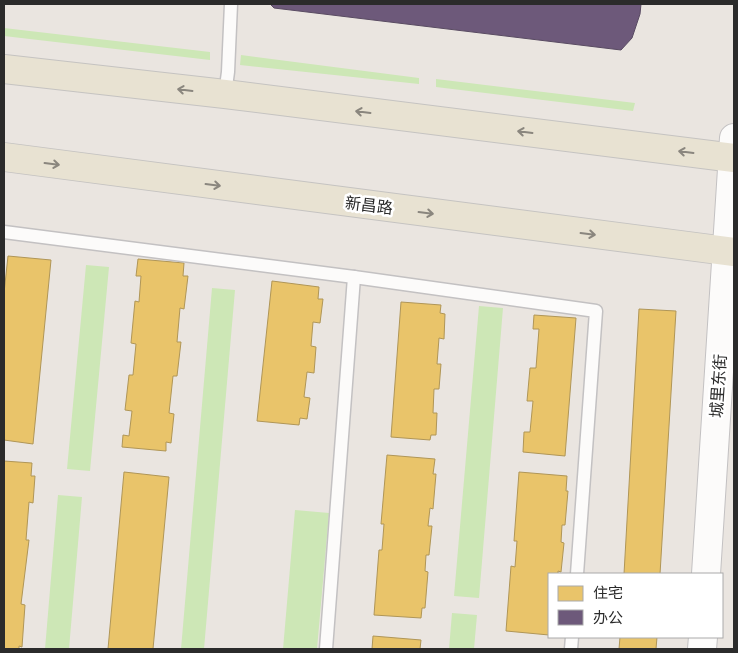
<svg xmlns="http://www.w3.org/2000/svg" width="738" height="653" font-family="Ubuntu,'Noto Sans SC',sans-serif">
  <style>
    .green { fill: #cde7b6 }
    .homes { fill: #e9c46a; stroke: #b09657 }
    .offices { fill: #6d597a; stroke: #594b62 }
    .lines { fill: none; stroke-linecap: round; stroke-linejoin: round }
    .service-casing { stroke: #c3c1c2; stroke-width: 15 }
    .tertiary-casing { stroke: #c3c1c2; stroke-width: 30 }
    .primary-casing { stroke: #c5c3c1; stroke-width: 30 }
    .service { stroke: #fcfbfa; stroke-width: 12 }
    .tertiary { stroke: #fcfbfa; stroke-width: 28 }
    .primary { stroke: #e8e2d2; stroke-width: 28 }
    .oneway { stroke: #8a867e }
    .labels { text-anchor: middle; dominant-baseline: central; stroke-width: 5; stroke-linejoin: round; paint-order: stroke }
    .street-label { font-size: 16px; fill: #2b2b2b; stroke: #fff }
  </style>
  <rect width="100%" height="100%" fill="#eae5e0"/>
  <g class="green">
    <polygon points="4,28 210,52 210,60 4,36"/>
    <polygon points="241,55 419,78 419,84 240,65"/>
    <polygon points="436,79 635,103 633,111 436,87"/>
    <polygon points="86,265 109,267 90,471 67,469"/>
    <polygon points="212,288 235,290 204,649 181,649"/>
    <polygon points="479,306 503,308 479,598 454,596"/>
    <polygon points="58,495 82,497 69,649 45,649"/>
    <polygon points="295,510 329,513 317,649 283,649"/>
    <polygon points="452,613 477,615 474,649 449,649"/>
  </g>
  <g class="homes">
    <polygon points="8,256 51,260 33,444 4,440 4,293"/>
    <polygon points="138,259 184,263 183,276 188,276 184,309 180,308 177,342 181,342 177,376 173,376 169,413 174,414 171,443 166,442 166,451 122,447 123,435 129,436 132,411 125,410 129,375 133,375 136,344 131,343 135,301 139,302 141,276 136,276"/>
    <polygon points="272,281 319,287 318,299 323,299 320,323 313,322 311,346 316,347 314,373 307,372 304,397 310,398 307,419 300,418 299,425 257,421"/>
    <polygon points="401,302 441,305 440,313 445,314 444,339 439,338 437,364 441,364 439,389 434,389 433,413 437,413 436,435 431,435 430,440 391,437"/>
    <polygon points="639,309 676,311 660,574 624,574"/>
    <polygon points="534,315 576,318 565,456 523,452 524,432 530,432 533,401 527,401 530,368 536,368 539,329 533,329"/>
    <polygon points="387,455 435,459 433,474 436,474 433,509 430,508 428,526 432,526 429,555 426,555 425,571 428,572 425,608 422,608 421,618 374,615 379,550 382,550 384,524 381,524"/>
    <polygon points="4,461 32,463 31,476 35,476 33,503 29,502 26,540 29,540 21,604 25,605 22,647 19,646 19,649 4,649"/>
    <polygon points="124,472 169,477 153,649 108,649"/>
    <polygon points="519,472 567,476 566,491 568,491 565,525 562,525 561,542 564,543 561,572 558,571 558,574 549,574 549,635 506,631 511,566 515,567 517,541 514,541"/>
    <polygon points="373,636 421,640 420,649 372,649"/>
    <polygon points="620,637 657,637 656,649 619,649"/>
  </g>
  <polygon class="offices" points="270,4 641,4 640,14 632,38 621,50 274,8"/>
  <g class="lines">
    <g class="service-casing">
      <g id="service">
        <polyline points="225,94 228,72 231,4"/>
        <polyline points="4,232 354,277 596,311 577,574"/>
        <polyline points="326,649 354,277"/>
        <polyline points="571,649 572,637"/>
      </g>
    </g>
    <g class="tertiary-casing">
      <g id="tertiary">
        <polyline points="706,574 734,138"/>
        <polyline points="702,649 703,637"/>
      </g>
    </g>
    <g class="primary-casing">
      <g id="primary">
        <polyline points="4,69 225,94 734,158"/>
        <polyline points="4,157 734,252"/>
      </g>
    </g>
    <use href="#service" class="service"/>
    <use href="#tertiary" class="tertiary"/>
    <use href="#primary" class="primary"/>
  </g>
  <defs><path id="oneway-shaft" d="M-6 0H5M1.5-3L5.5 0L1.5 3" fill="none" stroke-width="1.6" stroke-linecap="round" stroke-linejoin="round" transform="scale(1.25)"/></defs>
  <g class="oneway">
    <use href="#oneway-shaft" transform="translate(185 90) rotate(-173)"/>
    <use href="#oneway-shaft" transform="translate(363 112) rotate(-173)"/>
    <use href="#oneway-shaft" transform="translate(525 132) rotate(-173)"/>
    <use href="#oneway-shaft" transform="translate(686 152) rotate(-173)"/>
    <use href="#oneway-shaft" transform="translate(52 164) rotate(7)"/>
    <use href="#oneway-shaft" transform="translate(213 185) rotate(7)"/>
    <use href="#oneway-shaft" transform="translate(426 213) rotate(7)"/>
    <use href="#oneway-shaft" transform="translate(588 234) rotate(7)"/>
  </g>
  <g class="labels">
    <g class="street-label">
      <text transform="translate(369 205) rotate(7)">新昌路</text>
      <text transform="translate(718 386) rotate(-86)">城里东街</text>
    </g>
  </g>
  <rect width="738" height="653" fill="none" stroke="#2b2b2b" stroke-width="10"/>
  <rect x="548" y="573" width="175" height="65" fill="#ffffff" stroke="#aaaaaa"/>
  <rect x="558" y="586" width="25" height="15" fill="#e9c46a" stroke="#aaaaaa"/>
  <text x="593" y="598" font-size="15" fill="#2b2b2b">住宅</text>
  <rect x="558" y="610" width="25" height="15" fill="#6d597a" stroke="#aaaaaa"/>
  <text x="593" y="623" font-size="15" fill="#2b2b2b">办公</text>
</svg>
